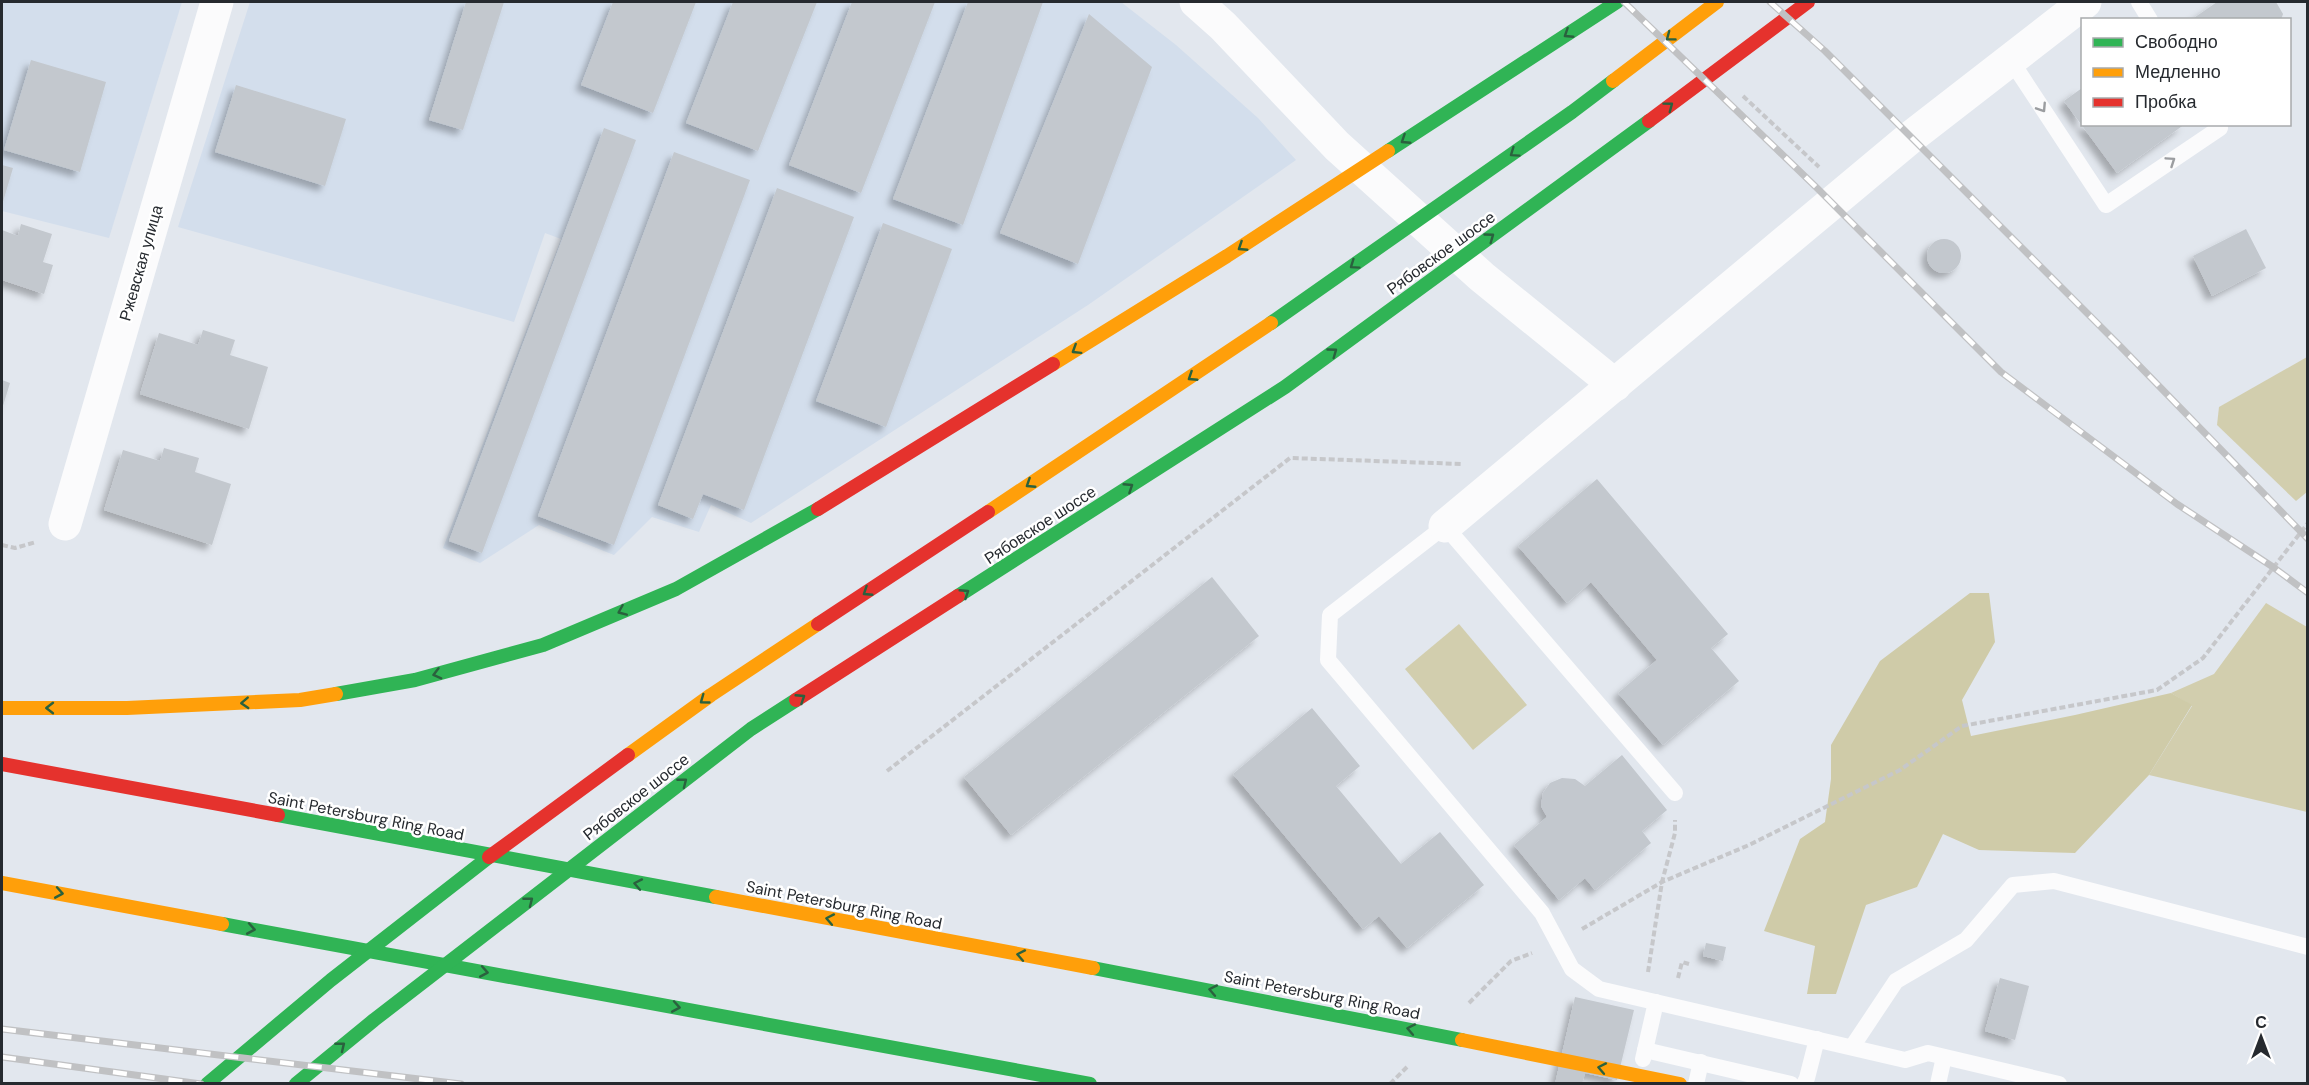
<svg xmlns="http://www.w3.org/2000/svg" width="2309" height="1085" font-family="'DM Sans',sans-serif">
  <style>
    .built { fill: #d3deec }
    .green { fill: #d2ceae }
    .forest { fill: #cfcba8 }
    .building { fill: #c3c8ce; filter: url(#shadow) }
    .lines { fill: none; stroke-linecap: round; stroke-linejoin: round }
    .path { stroke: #c6c7ca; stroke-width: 4; stroke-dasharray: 6 3; stroke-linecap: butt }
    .lane { stroke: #fbfbfc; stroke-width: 16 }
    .street { stroke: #fbfbfc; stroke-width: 33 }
    .fast { stroke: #30b455; stroke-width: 14 }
    .slow { stroke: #ff9f0a; stroke-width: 14 }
    .jam { stroke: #e5322d; stroke-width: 14 }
    .rail-casing { stroke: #c0c1c3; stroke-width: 7 }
    .rail { stroke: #fff; stroke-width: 4.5; stroke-dasharray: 14; stroke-linecap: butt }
    .oneway { stroke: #2a613e }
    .oneway2 { stroke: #9b9da0 }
    .labels { text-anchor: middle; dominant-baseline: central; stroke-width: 5; stroke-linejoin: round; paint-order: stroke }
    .street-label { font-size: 16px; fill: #262a2f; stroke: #fff }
  </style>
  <defs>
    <filter id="shadow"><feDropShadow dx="-5.5" dy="5.5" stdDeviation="3" flood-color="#0004"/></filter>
  </defs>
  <rect width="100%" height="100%" fill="#e2e7ee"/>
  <g class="built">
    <polygon points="2,2 182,2 109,238 2,211"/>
    <polygon points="250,2 1121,2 1176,45 1258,118 1296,160 1088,305 751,523 711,505 699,532 652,517 614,555 539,525 480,563 443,548 561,239 545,233 514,322 178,227"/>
  </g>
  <g class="green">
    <polygon points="2307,357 2307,492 2296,501 2217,425 2219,407"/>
    <polygon points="2266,603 2307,627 2307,812 2149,775 2192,706 2171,693 2214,674"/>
    <polygon points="1459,624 1527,705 1473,750 1405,669"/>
  </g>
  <polygon class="forest" points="1970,593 1989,593 1995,642 1962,700 1971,736 2075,715 2171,693 2192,705 2149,775 2075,853 1979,850 1943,834 1917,887 1866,905 1836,994 1807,994 1815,946 1764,931 1800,839 1825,822 1831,779 1831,745 1880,661"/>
  <g class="building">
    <polygon points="466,2 504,2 463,130 429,120"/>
    <polygon points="613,2 696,2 653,113 581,85"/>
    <polygon points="733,2 817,2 758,151 686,123"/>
    <polygon points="852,2 935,2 861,193 789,165"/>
    <polygon points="968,2 1043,2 963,225 893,199"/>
    <polygon points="2217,2 2276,2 2283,14 2281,20 2191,20"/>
    <polygon points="1089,14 1152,67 1078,264 1000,233"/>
    <polygon points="31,60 106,82 80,172 4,150"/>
    <polygon points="236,85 346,119 325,186 215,152"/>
    <polygon points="2082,88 2082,124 2185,124 2117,173 2064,101"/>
    <polygon points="604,128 636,140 482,553 449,541"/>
    <polygon points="674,152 750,180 614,545 538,516"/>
    <polygon points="2,165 13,168 2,205"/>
    <polygon points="777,188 854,217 744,510 703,494 693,519 658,505"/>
    <polygon points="883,223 952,249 886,427 816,401"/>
    <polygon points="21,224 52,234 43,262 53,265 44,294 2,280 2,230 18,236"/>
    <polygon points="2246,229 2266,268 2212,296 2193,256"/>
    <circle cx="1944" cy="256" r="17"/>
    <polygon points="203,330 235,340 230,355 268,367 249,429 140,394 159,333 198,345"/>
    <polygon points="2,380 10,383 2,409"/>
    <polygon points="164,448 199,458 195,472 231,484 212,545 104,510 123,450 160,461"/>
    <polygon points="1597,479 1728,634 1711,648 1739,681 1663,745 1618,693 1657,660 1591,582 1567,603 1518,546"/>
    <polygon points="1212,577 1259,636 1011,835 964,777"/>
    <polygon points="1312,708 1360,766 1336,786 1401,864 1440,832 1484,885 1407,948 1379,916 1363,929 1233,774"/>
    <polygon points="1622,755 1667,810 1642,831 1651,843 1595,890 1585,878 1559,900 1514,845 1547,817 1541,806 1543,793 1550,783 1562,778 1575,779 1585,786"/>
    <polygon points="1706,943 1726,947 1723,961 1703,956"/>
    <polygon points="2000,978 2029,986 2015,1040 1985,1031"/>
    <polygon points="1575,997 1634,1010 1617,1080 1585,1073 1582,1084 1555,1084"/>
  </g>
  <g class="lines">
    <g class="path">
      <polyline points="1743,96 1819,167"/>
      <polyline points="2,545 15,548 36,542"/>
      <polyline points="887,771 1290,458 1462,464"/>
      <polyline points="1582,929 1662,882 1749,845 1900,770 1962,726 2157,690 2203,658 2308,523"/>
      <polyline points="1648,972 1662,882 1675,833 1675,820"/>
      <polyline points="1678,978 1682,962 1689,964"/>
      <polyline points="1469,1003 1511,961 1532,953"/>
      <polyline points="1390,1084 1407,1067"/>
    </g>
    <g class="lane">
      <polyline points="2139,2 2150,20"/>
      <polyline points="2010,59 2106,205 2220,128 2218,124"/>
      <polyline points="1675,793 1445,526 1330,615 1328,660 1542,913 1572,969 1599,989 1905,1060 1928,1053 2059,1084"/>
      <polyline points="1852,1047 1896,981 1966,940 2013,885 2054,881 2308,947"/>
      <polyline points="1645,1050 1791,1084"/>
      <polyline points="1643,1059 1656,1002"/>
      <polyline points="1696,1084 1701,1062"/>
      <polyline points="1804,1084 1807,1078 1817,1039"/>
      <polyline points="1938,1084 1944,1057"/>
    </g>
    <g class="street">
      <polyline points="1196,2 1223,26 1337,146 1482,277 1615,385"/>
      <polyline points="65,524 217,2"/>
      <polyline points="1445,526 1911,137 2085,2"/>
    </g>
    <g class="fast">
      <polyline points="1388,151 1617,2"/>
      <polyline points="1271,323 1572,112 1613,81"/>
      <polyline points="958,596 1285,387 1649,121"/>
      <polyline points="336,694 415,680 543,645 676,589 818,509"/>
      <polyline points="278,815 716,897"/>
      <polyline points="222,924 1090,1084"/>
      <polyline points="1093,968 1462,1040"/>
      <polyline points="207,1084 331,980 489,857"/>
      <polyline points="296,1084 374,1020 751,729 796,700"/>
    </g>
    <g class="slow">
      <polyline points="1613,81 1717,2"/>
      <polyline points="1053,364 1227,256 1388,151"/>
      <polyline points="988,512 1271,323"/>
      <polyline points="2,708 127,708 300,700 336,694"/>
      <polyline points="628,755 711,695 818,624"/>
      <polyline points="2,883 222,924"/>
      <polyline points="716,897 1093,968"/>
      <polyline points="1462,1040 1680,1084"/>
    </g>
    <g class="jam">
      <polyline points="1649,121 1808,2"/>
      <polyline points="818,509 1053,364"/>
      <polyline points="818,624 988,512"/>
      <polyline points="796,700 958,596"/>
      <polyline points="2,764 278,815"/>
      <polyline points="489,857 628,755"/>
    </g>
    <g class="rail-casing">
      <g id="rail">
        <polyline points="1624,2 1817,188 2001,372 2177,504 2273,567 2308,593"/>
        <polyline points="1770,2 1825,51 2119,345 2308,539"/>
        <polyline points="2,1029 461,1084"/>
        <polyline points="2,1057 201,1084"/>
      </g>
    </g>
    <use href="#rail" class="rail"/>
  </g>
  <defs><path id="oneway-chevron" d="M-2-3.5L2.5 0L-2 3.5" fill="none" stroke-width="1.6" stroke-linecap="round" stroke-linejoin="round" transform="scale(1.5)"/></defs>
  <g class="oneway">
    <use href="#oneway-chevron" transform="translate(1568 34) rotate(147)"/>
    <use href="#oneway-chevron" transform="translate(1670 37) rotate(143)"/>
    <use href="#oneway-chevron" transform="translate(1669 106) rotate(-37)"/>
    <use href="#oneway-chevron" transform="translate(1405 140) rotate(147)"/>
    <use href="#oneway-chevron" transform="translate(1514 153) rotate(145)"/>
    <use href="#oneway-chevron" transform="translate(1490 237) rotate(-36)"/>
    <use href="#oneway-chevron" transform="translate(1242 247) rotate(147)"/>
    <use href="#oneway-chevron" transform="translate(1354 265) rotate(145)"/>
    <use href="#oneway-chevron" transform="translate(1076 350) rotate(148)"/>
    <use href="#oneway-chevron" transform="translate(1333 352) rotate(-36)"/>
    <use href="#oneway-chevron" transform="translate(1192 377) rotate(147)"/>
    <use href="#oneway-chevron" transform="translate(1030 484) rotate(147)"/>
    <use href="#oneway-chevron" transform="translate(1129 487) rotate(-33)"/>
    <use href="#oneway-chevron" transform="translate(867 592) rotate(147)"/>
    <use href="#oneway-chevron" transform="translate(965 593) rotate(-33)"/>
    <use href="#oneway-chevron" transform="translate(622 611) rotate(157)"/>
    <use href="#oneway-chevron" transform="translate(437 674) rotate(165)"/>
    <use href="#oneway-chevron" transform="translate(801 698) rotate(-33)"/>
    <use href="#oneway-chevron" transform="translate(704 700) rotate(144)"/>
    <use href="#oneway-chevron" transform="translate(245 703) rotate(177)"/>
    <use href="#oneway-chevron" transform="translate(50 708) rotate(180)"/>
    <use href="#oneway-chevron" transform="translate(683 782) rotate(-38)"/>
    <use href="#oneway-chevron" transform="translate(638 884) rotate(-169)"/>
    <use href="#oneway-chevron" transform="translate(59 893) rotate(10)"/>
    <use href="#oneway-chevron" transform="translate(529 901) rotate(-38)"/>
    <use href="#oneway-chevron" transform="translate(830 919) rotate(-169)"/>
    <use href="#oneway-chevron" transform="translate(251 929) rotate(10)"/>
    <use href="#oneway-chevron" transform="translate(1021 955) rotate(-169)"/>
    <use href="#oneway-chevron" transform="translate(484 972) rotate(10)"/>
    <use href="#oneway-chevron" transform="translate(1213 990) rotate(-169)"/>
    <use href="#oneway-chevron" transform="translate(676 1007) rotate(10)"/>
    <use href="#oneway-chevron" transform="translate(1411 1029) rotate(-169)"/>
    <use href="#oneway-chevron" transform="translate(341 1046) rotate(-39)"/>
    <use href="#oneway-chevron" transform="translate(1602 1068) rotate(-169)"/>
  </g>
  <g class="oneway2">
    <use href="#oneway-chevron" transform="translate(2042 108) rotate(57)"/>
    <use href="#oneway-chevron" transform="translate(2171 161) rotate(-34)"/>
  </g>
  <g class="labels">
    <g class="street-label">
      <text transform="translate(1441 253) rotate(-36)">Рябовское шоссе</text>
      <text transform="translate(141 263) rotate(-74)">Ржевская улица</text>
      <text transform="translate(1040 525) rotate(-33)">Рябовское шоссе</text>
      <text transform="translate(636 797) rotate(-38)">Рябовское шоссе</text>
      <text transform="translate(366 816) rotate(11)">Saint Petersburg Ring Road</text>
      <text transform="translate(844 905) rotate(11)">Saint Petersburg Ring Road</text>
      <text transform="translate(1322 995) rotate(11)">Saint Petersburg Ring Road</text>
    </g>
  </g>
  <rect width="2309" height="1085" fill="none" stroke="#262a2f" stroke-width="6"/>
  <rect x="2081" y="18" width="210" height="108" fill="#ffffff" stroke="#a8aaac" stroke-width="1.5"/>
  <rect x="2093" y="38" width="30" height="9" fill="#30b455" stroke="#a8aaac" stroke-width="1.5"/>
  <text x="2135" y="48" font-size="18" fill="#262a2f">Свободно</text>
  <rect x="2093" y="68" width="30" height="9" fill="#ff9f0a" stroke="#a8aaac" stroke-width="1.5"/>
  <text x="2135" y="78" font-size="18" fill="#262a2f">Медленно</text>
  <rect x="2093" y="98" width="30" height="9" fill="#e5322d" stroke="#a8aaac" stroke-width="1.5"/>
  <text x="2135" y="108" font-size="18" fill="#262a2f">Пробка</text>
  <g transform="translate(2261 1037)" stroke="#ffffff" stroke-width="4.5" paint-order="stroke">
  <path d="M0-4.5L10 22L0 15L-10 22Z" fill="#262a2f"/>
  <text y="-9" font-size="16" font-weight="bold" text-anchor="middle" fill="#262a2f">С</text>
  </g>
</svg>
